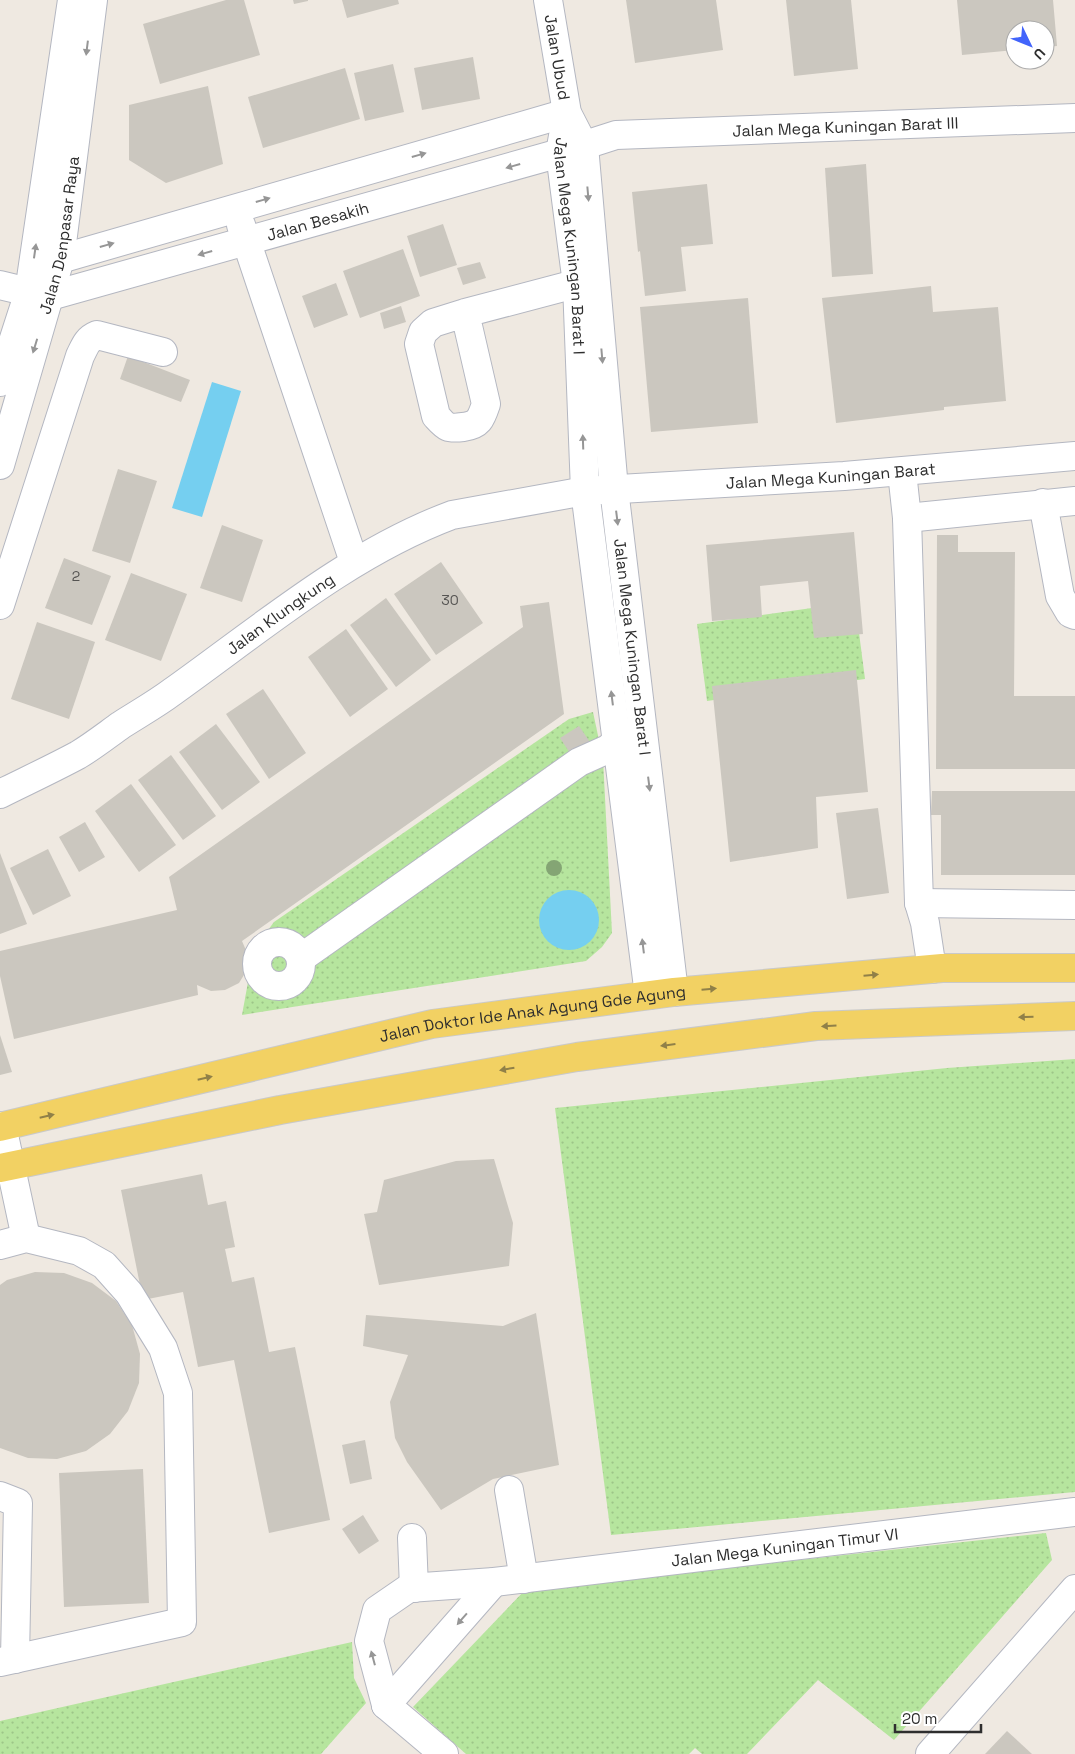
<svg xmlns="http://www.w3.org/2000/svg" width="1075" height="1754" font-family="'Space Grotesk',sans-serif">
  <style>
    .grass { fill: url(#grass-dots) }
    .water { fill: #75cff0 }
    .building { fill: #cbc7bf }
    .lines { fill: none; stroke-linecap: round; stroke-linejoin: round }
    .minor-casing { stroke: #b4b7c1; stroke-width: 30 }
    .major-casing { stroke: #c9c9c9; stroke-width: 30 }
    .minor { stroke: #fff; stroke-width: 28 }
    .major { stroke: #f2d163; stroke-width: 28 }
    .tree { fill: #84a574 }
    .oneway { fill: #969696 }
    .oneway2 { fill: #908048 }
    .labels { text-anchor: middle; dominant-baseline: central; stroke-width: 4; stroke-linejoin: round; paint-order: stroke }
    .number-label { font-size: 14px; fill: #555452 }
    .street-label { font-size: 16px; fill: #2e2e2e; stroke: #fff }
  </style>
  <defs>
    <pattern id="grass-dots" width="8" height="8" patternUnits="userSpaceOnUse" patternTransform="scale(1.25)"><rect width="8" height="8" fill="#b6e59e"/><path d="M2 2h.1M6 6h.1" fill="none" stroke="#9dc588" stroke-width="1.8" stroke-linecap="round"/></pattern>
  </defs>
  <rect width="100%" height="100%" fill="#efe9e1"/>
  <g class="grass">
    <polygon points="855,602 865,679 707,701 697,624"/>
    <polygon points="593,712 603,759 612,933 602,947 586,961 242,1015 254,949 274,922 569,719"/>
    <polygon points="1075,1059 1075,1492 611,1535 555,1108 947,1068"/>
    <polygon points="1046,1533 1052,1560 894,1740 818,1680 747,1754 702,1754 695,1748 689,1754 466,1754 413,1707 525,1590"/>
    <polygon points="352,1642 354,1678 366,1703 321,1754 0,1754 0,1721"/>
  </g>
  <g class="water">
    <polygon points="212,382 241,391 202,517 172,508"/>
    <circle cx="569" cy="920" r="30"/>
  </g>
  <g class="building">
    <polygon points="226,0 244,0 260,55 160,84 143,24"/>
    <polygon points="293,0 308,0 308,1 294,4"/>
    <polygon points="342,0 398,0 399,4 347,18"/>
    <polygon points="626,0 716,0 723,50 635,63"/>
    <polygon points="786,0 851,0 858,69 794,76"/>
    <polygon points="957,0 1053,0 1057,46 1045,47 1045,30 1015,30 1015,50 962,55"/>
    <polygon points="473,57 480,99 422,110 414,68"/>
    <polygon points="393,64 404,112 365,121 354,73"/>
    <polygon points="345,68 360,119 263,148 248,97"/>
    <polygon points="208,86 223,164 166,183 129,160 129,105"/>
    <polygon points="866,164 873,274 832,277 825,168"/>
    <polygon points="707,184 713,244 681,247 686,291 645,296 640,251 638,252 632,192"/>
    <polygon points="443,224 457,265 420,277 407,236"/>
    <polygon points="403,249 420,296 360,318 343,271"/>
    <polygon points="480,262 486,278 463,285 457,268"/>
    <polygon points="336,283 348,315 314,328 302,296"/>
    <polygon points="931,286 933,312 998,307 1006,401 944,407 944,410 836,423 822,298"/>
    <polygon points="748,298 758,423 651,432 640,307"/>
    <polygon points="401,306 406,322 384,329 380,313"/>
    <polygon points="128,356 190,380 181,402 120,379"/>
    <polygon points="118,469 157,481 130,563 92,551"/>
    <polygon points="222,525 263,540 242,602 200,588"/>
    <polygon points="854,532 863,634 814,638 808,581 760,586 762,617 712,621 706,545"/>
    <polygon points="937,535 958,535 958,552 1015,552 1014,696 1075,696 1075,769 936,769"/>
    <polygon points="64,558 111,576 92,625 45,608"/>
    <polygon points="441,562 483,623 436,655 394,594"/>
    <polygon points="131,573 187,594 161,661 105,640"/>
    <polygon points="386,598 431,660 396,687 350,625"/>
    <polygon points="549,602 564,714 242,941 248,955 247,970 239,983 225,990 211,991 197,985 198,995 14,1039 0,976 0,951 177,910 169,877 523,627 520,606"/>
    <polygon points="37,622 95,642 69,719 11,699"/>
    <polygon points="346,629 388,689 350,717 308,657"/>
    <polygon points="856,670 868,792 816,797 818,848 730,862 712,686"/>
    <polygon points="263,689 306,753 269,779 226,714"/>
    <polygon points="216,724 260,782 222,810 179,752"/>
    <polygon points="579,726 603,761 584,774 560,738"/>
    <polygon points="171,755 216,816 183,840 138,780"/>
    <polygon points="131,784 176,845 139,872 95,811"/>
    <polygon points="932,791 1075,791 1075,875 941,875 941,815 931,815"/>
    <polygon points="878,808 889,893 847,899 836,813"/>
    <polygon points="85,822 105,857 79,872 59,837"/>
    <polygon points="48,849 71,896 33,915 10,868"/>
    <polygon points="0,853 27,924 0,934"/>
    <polygon points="0,1035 12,1072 0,1075"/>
    <polygon points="494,1159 513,1223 509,1266 379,1285 364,1214 377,1212 384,1180 456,1161"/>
    <polygon points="202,1174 208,1205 226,1201 235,1247 225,1249 232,1282 254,1277 269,1352 295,1347 330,1520 269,1533 234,1360 198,1367 183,1292 143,1300 121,1190"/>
    <polygon points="35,1272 64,1273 92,1283 116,1301 132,1325 140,1354 139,1383 128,1411 110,1434 86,1451 57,1459 28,1458 0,1448 0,1285 7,1280"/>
    <polygon points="536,1313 559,1465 493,1479 441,1510 407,1462 395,1438 390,1402 408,1355 363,1346 366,1315 503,1326"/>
    <polygon points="365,1440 372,1479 350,1484 342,1445"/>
    <polygon points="143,1469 149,1603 64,1607 59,1473"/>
    <polygon points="363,1515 379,1541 359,1554 342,1529"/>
    <polygon points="1007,1731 1032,1754 985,1754"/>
  </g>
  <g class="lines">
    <g class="minor-casing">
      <g id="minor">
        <path id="s1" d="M 548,0 L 567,113 L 584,146 L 614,489 L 674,992"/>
        <path id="s2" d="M 563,136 L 560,153 L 577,284 L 585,491 L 649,995"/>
        <polyline points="241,225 354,562"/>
        <polyline points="60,259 567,113"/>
        <polyline points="0,285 29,292"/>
        <path id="s3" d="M 50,296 L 560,153 L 616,135 L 1075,118"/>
        <path d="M 465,313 L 486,404 C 481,419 479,425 463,427 C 447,429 446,427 436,416 L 419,344 L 423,332 L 433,323 L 465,313 L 594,279"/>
        <polyline points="0,382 29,292 72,0"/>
        <path id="s4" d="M 0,465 L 60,259 L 93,0"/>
        <polyline points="902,472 907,518 919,903 925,923 932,969"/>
        <polyline points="1043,503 1060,596 1070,613 1075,615"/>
        <polyline points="907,518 1075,501"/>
        <path d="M 0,605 L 80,356 C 85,346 87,339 97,335 L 163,352"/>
        <path id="s5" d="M 0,794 C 26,781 52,769 78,755 C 93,746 107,735 121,725 C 138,714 156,704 172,692 C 262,628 348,554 452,515 L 585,491 L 844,476 L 1075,456"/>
        <polyline points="919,903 1075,905"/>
        <circle cx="279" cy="964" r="22"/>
        <polyline points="301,958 579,762 608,749 617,741 631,737"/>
        <polyline points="2,1126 26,1238"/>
        <polyline points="0,1245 26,1238 79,1251 104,1265 129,1293 163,1348 178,1393 182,1622 0,1662"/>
        <polyline points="509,1490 524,1579"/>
        <polyline points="0,1496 18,1503 15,1659"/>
        <polyline points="412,1538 414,1588"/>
        <path id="s6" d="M 386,1705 L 369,1641 L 377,1610 L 409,1588 L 494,1582 L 1075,1512"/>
        <polyline points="386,1705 494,1582"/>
        <polyline points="386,1705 444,1754"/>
        <polyline points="930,1754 1075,1589"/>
      </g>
    </g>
    <g class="major-casing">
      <g id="major">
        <path id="s7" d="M 0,1127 L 432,1024 L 674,992 L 942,968 L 1075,968"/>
        <polyline points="0,1168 280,1110 577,1057 816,1026 1075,1016"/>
      </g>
    </g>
    <use href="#minor" class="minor"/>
    <use href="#major" class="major"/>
  </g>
  <circle class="tree" cx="554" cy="868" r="8"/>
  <defs><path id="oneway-solid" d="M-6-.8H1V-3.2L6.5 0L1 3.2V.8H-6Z" transform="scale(1.25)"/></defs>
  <g class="oneway">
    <use href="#oneway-solid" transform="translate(87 48) rotate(97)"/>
    <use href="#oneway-solid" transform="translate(419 155) rotate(-16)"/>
    <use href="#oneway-solid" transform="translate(513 166) rotate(164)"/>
    <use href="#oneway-solid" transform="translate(588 194) rotate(85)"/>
    <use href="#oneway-solid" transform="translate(263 200) rotate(-16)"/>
    <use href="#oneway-solid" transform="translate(107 245) rotate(-16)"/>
    <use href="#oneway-solid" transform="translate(35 251) rotate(-82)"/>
    <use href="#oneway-solid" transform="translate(205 253) rotate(164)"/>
    <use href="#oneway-solid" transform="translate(35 346) rotate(107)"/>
    <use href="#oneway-solid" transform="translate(602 356) rotate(85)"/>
    <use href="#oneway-solid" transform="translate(583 442) rotate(-92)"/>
    <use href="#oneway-solid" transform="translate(617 518) rotate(83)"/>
    <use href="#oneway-solid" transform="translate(612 698) rotate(-97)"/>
    <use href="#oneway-solid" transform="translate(649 784) rotate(83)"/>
    <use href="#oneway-solid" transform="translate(643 946) rotate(-97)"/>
    <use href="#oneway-solid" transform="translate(462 1619) rotate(131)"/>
    <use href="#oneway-solid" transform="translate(373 1658) rotate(-105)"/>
  </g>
  <g class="oneway2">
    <use href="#oneway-solid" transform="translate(871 975) rotate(-5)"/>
    <use href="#oneway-solid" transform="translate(709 989) rotate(-5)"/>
    <use href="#oneway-solid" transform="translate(1026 1017) rotate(178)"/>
    <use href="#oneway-solid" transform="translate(829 1026) rotate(177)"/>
    <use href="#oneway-solid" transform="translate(668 1045) rotate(173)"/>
    <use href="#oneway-solid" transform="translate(507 1069) rotate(170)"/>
    <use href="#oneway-solid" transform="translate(205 1078) rotate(-13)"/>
    <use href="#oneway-solid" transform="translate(47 1116) rotate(-13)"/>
  </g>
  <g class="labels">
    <g class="number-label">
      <text x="76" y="576">2</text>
      <text x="450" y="600">30</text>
    </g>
    <g class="street-label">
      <text stroke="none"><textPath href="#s1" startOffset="58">Jalan Ubud</textPath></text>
      <text stroke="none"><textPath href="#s3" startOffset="818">Jalan Mega Kuningan Barat III</textPath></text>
      <text stroke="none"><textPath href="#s3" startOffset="278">Jalan Besakih</textPath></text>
      <text stroke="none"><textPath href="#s4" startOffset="238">Jalan Denpasar Raya</textPath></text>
      <text stroke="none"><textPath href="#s2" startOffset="111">Jalan Mega Kuningan Barat I</textPath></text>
      <text stroke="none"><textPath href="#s5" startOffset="914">Jalan Mega Kuningan Barat</textPath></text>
      <text stroke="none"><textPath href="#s5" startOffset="334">Jalan Klungkung</textPath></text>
      <text stroke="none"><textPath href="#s1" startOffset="655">Jalan Mega Kuningan Barat I</textPath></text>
      <text stroke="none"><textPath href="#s7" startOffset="545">Jalan Doktor Ide Anak Agung Gde Agung</textPath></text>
      <text stroke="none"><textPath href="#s6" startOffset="515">Jalan Mega Kuningan Timur VI</textPath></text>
    </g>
  </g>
  <g transform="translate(1030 45) rotate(133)"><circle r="24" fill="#ffffff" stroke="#ababab"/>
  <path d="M0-4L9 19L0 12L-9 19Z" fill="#4264fb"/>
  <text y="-8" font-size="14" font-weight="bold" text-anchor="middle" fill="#2e2e2e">U</text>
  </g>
  <path d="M895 1724v8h86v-8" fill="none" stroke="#2e2e2e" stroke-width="2.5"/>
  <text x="902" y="1724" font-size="15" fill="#2e2e2e" stroke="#ffffff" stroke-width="4" paint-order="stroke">20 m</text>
</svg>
